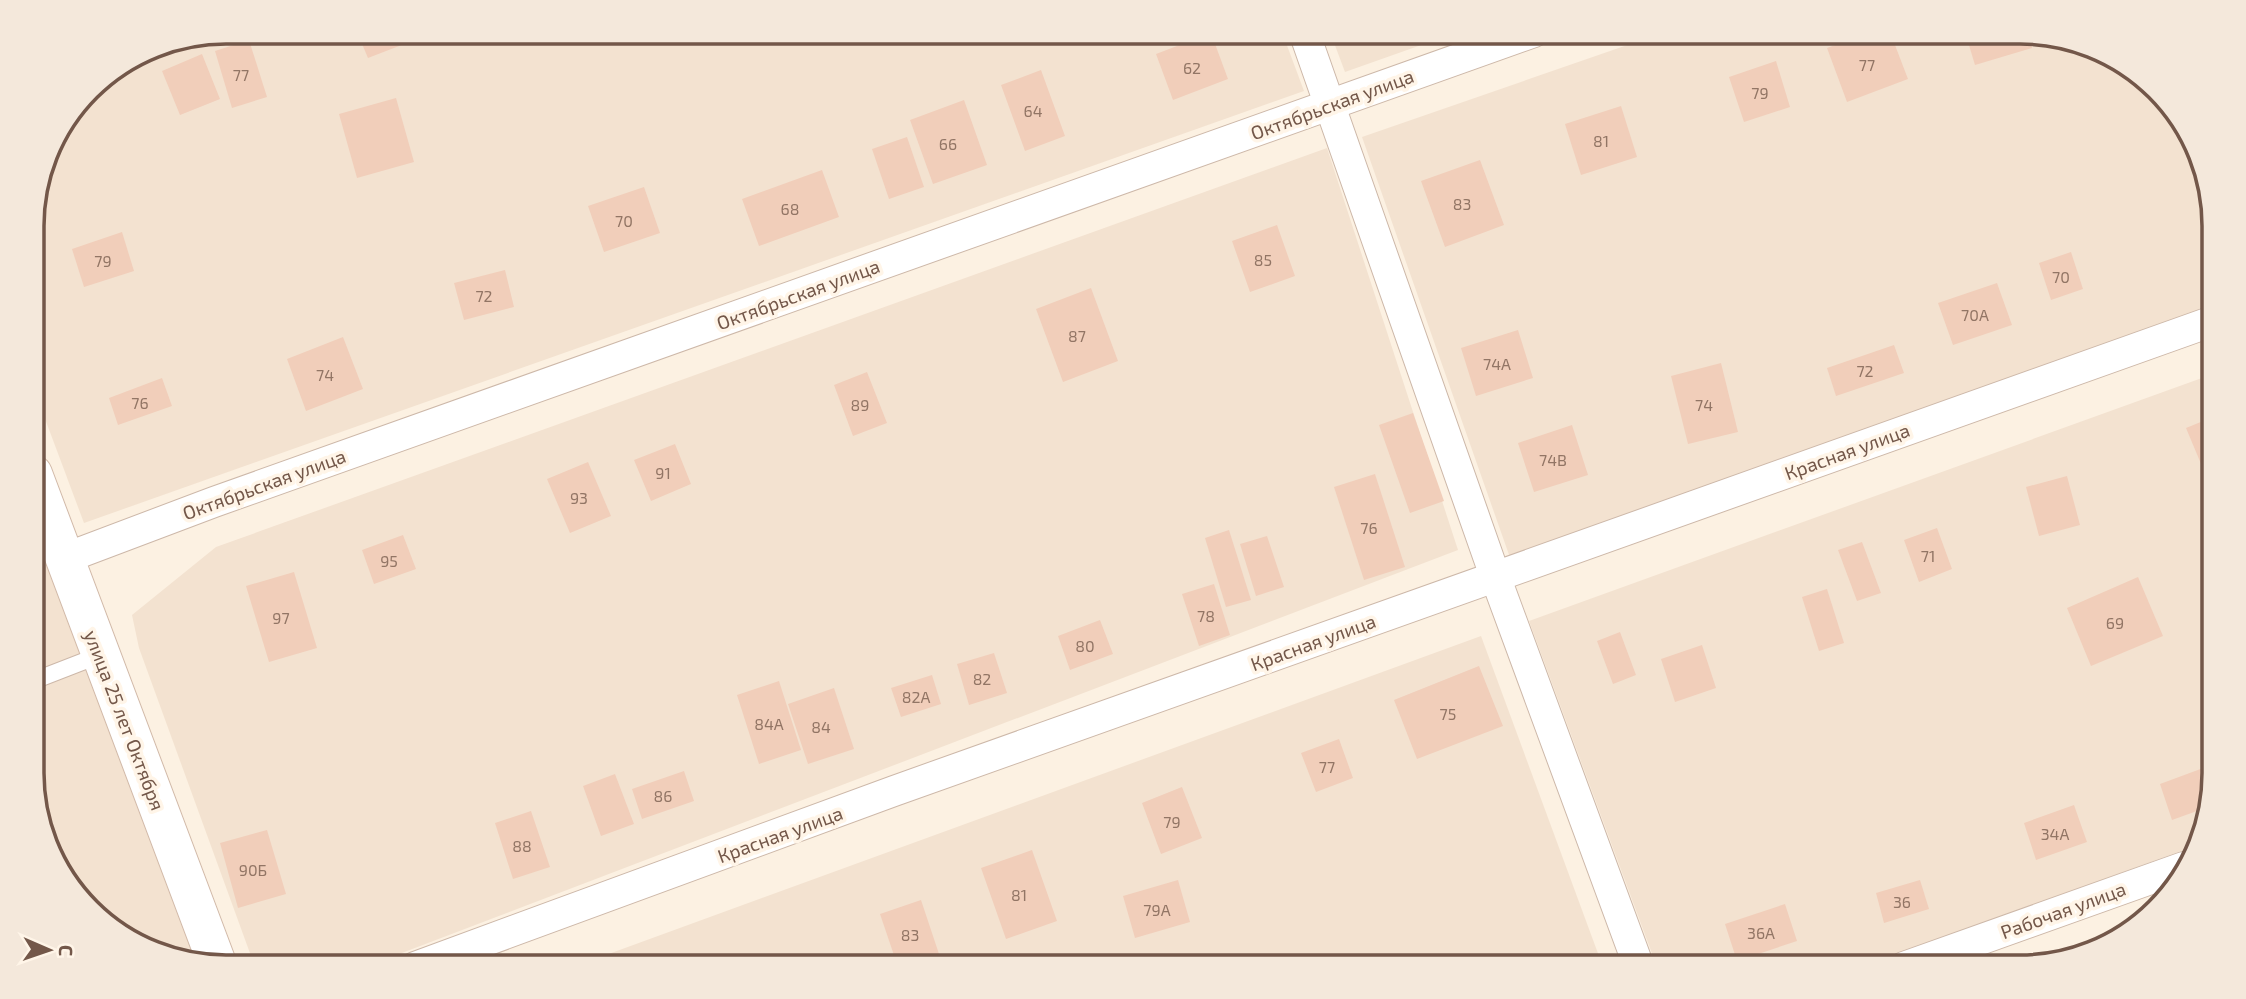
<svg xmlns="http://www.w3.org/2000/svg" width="2246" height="999" font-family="'Exo 2',sans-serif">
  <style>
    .residential { fill: #f3e2d0 }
    .building { fill: #f1ceba }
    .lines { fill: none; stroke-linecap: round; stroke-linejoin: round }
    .lane-casing { stroke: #cdb8a9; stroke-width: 18 }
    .street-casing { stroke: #cdb8a9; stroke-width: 32 }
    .secondary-casing { stroke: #d2baa9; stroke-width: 40 }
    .lane { stroke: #fff; stroke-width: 16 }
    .street { stroke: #fff; stroke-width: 30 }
    .secondary { stroke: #fff; stroke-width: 38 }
    .labels { text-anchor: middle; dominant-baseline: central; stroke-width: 7; stroke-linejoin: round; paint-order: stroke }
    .number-label { font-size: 16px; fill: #927565 }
    .street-label { font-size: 19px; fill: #735749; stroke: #fff5e8 }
    .rim { fill: none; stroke: #735749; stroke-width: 3.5 }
  </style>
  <rect width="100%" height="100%" fill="#fcf1e2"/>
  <g class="residential">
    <polygon points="226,32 1282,32 1304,91 84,523 32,384 32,213 52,140 97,80 152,46"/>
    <polygon points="1330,32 1458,32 1345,72"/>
    <polygon points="1665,32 2020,32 2094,46 2174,107 2213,200 2213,313 1514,569 1362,137"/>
    <polygon points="1327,148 1458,550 365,967 255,967 139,648 132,615 216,547"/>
    <polygon points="2213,374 2214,773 2200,844 1864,967 1657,967 1529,621"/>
    <polygon points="33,486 218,966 152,953 72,892 33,799"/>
    <polygon points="1481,636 1603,967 573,967"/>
  </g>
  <g class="building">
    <polygon points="357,32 424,32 425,36 368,58"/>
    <polygon points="1872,32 1890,32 1908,79 1847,102 1827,48"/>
    <polygon points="1965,32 2028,33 2032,48 1975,65"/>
    <polygon points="1211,33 1228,79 1173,100 1156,54"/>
    <polygon points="249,40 267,97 232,108 215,51"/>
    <polygon points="202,54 220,99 180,115 162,71"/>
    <polygon points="1776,61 1790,107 1744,122 1729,77"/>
    <polygon points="1041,70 1065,136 1025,151 1001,85"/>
    <polygon points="396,98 414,162 357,178 339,114"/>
    <polygon points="964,100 987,165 933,184 910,120"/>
    <polygon points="1621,106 1637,157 1581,175 1565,124"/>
    <polygon points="907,137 924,187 889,199 872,149"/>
    <polygon points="1480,160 1504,225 1445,247 1421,181"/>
    <polygon points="822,170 839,217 759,246 742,199"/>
    <polygon points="644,187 660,233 604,252 588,206"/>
    <polygon points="1277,225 1295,276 1250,292 1232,241"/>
    <polygon points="122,232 134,271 84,287 72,249"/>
    <polygon points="2071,252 2083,289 2051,300 2039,263"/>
    <polygon points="505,270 514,307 464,320 454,283"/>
    <polygon points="1997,283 2012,325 1953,345 1938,303"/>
    <polygon points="1091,288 1118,361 1063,382 1036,309"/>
    <polygon points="1518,330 1533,378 1476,396 1461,348"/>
    <polygon points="343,337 363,389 306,411 287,359"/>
    <polygon points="1894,345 1904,373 1836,396 1827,368"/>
    <polygon points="1721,363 1738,432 1688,444 1671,376"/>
    <polygon points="867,372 887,423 853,436 834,385"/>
    <polygon points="162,378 172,406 118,425 109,398"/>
    <polygon points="1413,413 1444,501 1410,513 1379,425"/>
    <polygon points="2213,417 2214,467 2204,471 2186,428"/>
    <polygon points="1572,425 1588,475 1534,492 1518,443"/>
    <polygon points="675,444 691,484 651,501 634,460"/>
    <polygon points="588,462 611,516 570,533 547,479"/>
    <polygon points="1375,474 1405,567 1364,580 1334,487"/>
    <polygon points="2067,476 2080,525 2039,536 2026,487"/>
    <polygon points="1937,528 1952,569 1919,582 1904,540"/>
    <polygon points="1229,530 1251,600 1226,607 1205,538"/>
    <polygon points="403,535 416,569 374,584 362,550"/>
    <polygon points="1267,536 1284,587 1256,596 1240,544"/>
    <polygon points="1862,542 1881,593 1857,601 1838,550"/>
    <polygon points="294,572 317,648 269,662 246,586"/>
    <polygon points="2138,577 2163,636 2091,666 2067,608"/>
    <polygon points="1214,584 1230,635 1199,646 1182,594"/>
    <polygon points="1827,589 1844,643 1819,651 1802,597"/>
    <polygon points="1100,620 1113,654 1070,670 1058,636"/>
    <polygon points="1620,632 1636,675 1613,684 1597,641"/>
    <polygon points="1702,645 1716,688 1675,702 1661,659"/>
    <polygon points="994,653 1007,693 969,705 957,664"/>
    <polygon points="1479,666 1503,726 1417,759 1394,700"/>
    <polygon points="932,675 941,704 901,717 891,688"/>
    <polygon points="779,681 801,750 759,764 737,695"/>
    <polygon points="834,688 854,749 808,764 788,704"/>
    <polygon points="1339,739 1353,778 1316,792 1301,753"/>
    <polygon points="2214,764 2208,807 2172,820 2160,784"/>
    <polygon points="684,771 694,801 642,819 632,789"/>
    <polygon points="615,774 634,824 601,836 583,786"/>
    <polygon points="1182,787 1202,838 1161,854 1142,803"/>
    <polygon points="2074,805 2087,842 2036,860 2024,823"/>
    <polygon points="531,811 550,867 513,879 495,823"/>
    <polygon points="267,830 286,894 238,908 220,843"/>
    <polygon points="1032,850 1057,921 1006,939 981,868"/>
    <polygon points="1178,880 1190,922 1135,938 1123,896"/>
    <polygon points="1920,880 1929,909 1884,923 1876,893"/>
    <polygon points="921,900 939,954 898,967 880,914"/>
    <polygon points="1785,904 1797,941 1737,961 1725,924"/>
  </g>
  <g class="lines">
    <g class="lane-casing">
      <polyline id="lane" points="33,681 100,655"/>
    </g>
    <g class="street-casing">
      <g id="street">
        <polyline points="1304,32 1495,576 1639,967"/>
        <polyline points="63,559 214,502 1534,32"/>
        <polyline points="415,967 894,791 2213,321"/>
        <polyline points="1904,967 2184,867"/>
      </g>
    </g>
    <g class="secondary-casing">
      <polyline id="secondary" points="33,474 218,966"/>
    </g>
    <use href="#lane" class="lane"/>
    <use href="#street" class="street"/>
    <use href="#secondary" class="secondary"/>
  </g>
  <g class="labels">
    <g class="number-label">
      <text x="1867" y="64">77</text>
      <text x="1192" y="67">62</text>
      <text x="241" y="74">77</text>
      <text x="1760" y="92">79</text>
      <text x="1033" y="110">64</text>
      <text x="1601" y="140">81</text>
      <text x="948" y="143">66</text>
      <text x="1462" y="203">83</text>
      <text x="790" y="208">68</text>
      <text x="624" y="220">70</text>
      <text x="1263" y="259">85</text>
      <text x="103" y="260">79</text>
      <text x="2061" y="276">70</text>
      <text x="484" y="295">72</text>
      <text x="1975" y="314">70А</text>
      <text x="1077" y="335">87</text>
      <text x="1497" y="363">74А</text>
      <text x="1865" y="370">72</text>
      <text x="325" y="374">74</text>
      <text x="140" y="402">76</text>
      <text x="860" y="404">89</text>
      <text x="1704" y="404">74</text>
      <text x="1553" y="459">74В</text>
      <text x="663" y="472">91</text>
      <text x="579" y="497">93</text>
      <text x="1369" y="527">76</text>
      <text x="1928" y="555">71</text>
      <text x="389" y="560">95</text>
      <text x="1206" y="615">78</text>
      <text x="281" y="617">97</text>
      <text x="2115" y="622">69</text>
      <text x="1085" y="645">80</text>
      <text x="982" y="678">82</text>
      <text x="916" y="696">82А</text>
      <text x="1448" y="713">75</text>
      <text x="769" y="723">84А</text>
      <text x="821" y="726">84</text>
      <text x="1327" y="766">77</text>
      <text x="663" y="795">86</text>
      <text x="1172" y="821">79</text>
      <text x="2055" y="833">34А</text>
      <text x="522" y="845">88</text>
      <text x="253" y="869">90Б</text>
      <text x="1019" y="894">81</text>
      <text x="1902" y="901">36</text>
      <text x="1157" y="909">79А</text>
      <text x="1761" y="932">36А</text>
      <text x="910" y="934">83</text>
    </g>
    <g class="street-label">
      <text transform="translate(1332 104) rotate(-20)">Октябрьская улица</text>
      <text transform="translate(798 294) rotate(-20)">Октябрьская улица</text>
      <text transform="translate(1847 451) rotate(-20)">Красная улица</text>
      <text transform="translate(264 484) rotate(-20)">Октябрьская улица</text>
      <text transform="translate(1313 642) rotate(-20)">Красная улица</text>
      <text transform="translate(125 720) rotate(69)">улица 25 лет Октября</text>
      <text transform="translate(780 834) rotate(-20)">Красная улица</text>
      <text transform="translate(2063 910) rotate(-20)">Рабочая улица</text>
    </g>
  </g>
  <path d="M0 0H2246V999H0ZM226 44H2020A182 182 0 0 1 2202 226V773A182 182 0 0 1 2020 955H226A182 182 0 0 1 44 773V226A182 182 0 0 1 226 44Z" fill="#f4e8db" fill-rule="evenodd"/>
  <path class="rim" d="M226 44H2020A182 182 0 0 1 2202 226V773A182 182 0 0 1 2020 955H226A182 182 0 0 1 44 773V226A182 182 0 0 1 226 44Z"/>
  <g transform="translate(49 950) rotate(92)" stroke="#fff5e8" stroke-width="5" paint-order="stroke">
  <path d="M0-5L12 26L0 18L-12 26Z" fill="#735749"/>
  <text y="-10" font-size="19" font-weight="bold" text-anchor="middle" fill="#735749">С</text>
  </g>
</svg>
